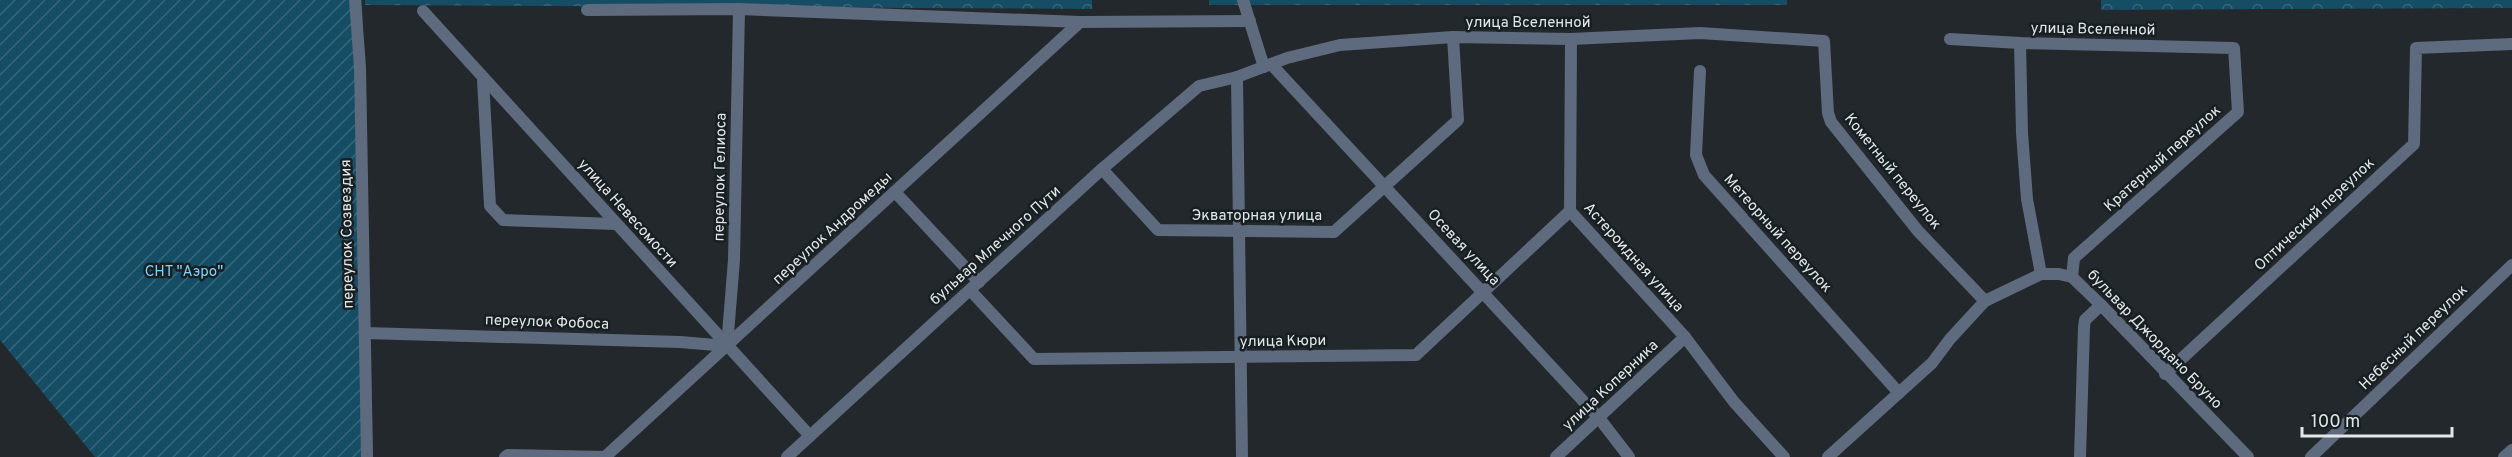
<svg xmlns="http://www.w3.org/2000/svg" width="2512" height="457" font-family="Overpass,sans-serif">
  <style>
    .forest { fill: url(#forest-crowns) }
    .garden { fill: url(#garden-furrows) }
    .lines { fill: none; stroke-linecap: round; stroke-linejoin: round }
    .minor { stroke: #5e6a7d; stroke-width: 12 }
    .labels { text-anchor: middle; dominant-baseline: central; stroke-width: 5; stroke-linejoin: round; paint-order: stroke }
    .street-label { font-size: 15px; fill: #e3e7e9; stroke: #181f22 }
    .park-label { font-size: 15px; fill: #7cd4fe; stroke: #181f22 }
  </style>
  <defs>
    <pattern id="forest-crowns" width="20" height="18" patternUnits="userSpaceOnUse" patternTransform="scale(1.5)"><rect width="20" height="18" fill="#154d65"/><path d="M2 6a3 3 0 1 1 6 0M12 15a3 3 0 1 1 6 0" fill="none" stroke="#37677b"/></pattern>
    <pattern id="garden-furrows" width="10" height="10" patternUnits="userSpaceOnUse" patternTransform="scale(1.5)"><rect width="10" height="10" fill="#154d65"/><path d="M-1 1l2-2M0 10L10 0M9 11l2-2" fill="none" stroke="#37677b"/></pattern>
  </defs>
  <rect width="100%" height="100%" fill="#22282c"/>
  <g class="forest">
    <polygon points="365,0 1092,0 1092,9 365,5"/>
    <rect x="1209" y="0" width="578" height="5"/>
    <polygon points="2101,0 2512,0 2512,8 2101,10"/>
  </g>
  <polygon class="garden" points="0,0 362,0 373,457 95,457 0,340"/>
  <g class="lines">
    <g class="minor">
      <polyline points="355,0 360,67 367,457"/>
      <polyline points="1243,0 1264,67"/>
      <polyline points="587,10 739,9 1080,22 1250,21"/>
      <polyline points="423,11 810,436"/>
      <polyline points="1571,39 1570,211 1685,337 1734,402 1784,457"/>
      <polyline points="1950,39 2020,43 2234,48 2238,112 2074,258 2072,277"/>
      <polyline points="2020,43 2022,133 2027,199 2041,274"/>
      <polyline points="1271,64 1599,418 1629,457"/>
      <polyline points="1700,71 1696,155 1704,175 1899,393"/>
      <polyline points="1237,77 1242,457"/>
      <polyline points="483,80 490,206 503,220 615,224"/>
      <polyline points="1102,169 1158,230 1334,232 1458,120 1453,37"/>
      <polyline points="895,192 979,282"/>
      <polyline points="970,290 1034,359 1416,355 1570,211"/>
      <polyline points="365,333 680,342 727,346 734,260 739,9"/>
      <polyline points="2165,374 2414,144 2416,48 2512,44"/>
      <polyline points="505,457 508,455 605,457"/>
      <polyline points="605,457 1080,22"/>
      <polyline points="787,457 1102,169 1199,86 1237,77 1287,58 1340,45 1453,37 1571,39 1700,33 1824,41 1828,113 1831,122 1918,231 1985,301"/>
      <polyline points="1556,457 1685,337"/>
      <polyline points="1828,457 1932,363 1950,339 1985,301 2041,274 2059,274 2072,277 2101,305 2248,457"/>
      <polyline points="2080,457 2084,327 2085,320 2101,305"/>
      <polyline points="2311,457 2512,265"/>
      <polyline points="2504,457 2512,450"/>
    </g>
  </g>
  <g class="labels">
    <g class="street-label">
      <text x="1528" y="23">улица Вселенной</text>
      <text transform="translate(2093 30) rotate(1)">улица Вселенной</text>
      <text transform="translate(2163 159) rotate(-42)">Кратерный переулок</text>
      <text transform="translate(1892 172) rotate(51)">Кометный переулок</text>
      <text transform="translate(721 177) rotate(-89)">переулок Гелиоса</text>
      <text transform="translate(627 214) rotate(48)">улица Невесомости</text>
      <text transform="translate(2315 215) rotate(-43)">Оптический переулок</text>
      <text x="1257" y="216">Экваторная улица</text>
      <text transform="translate(833 229) rotate(-43)">переулок Андромеды</text>
      <text transform="translate(348 234) rotate(-91)">переулок Созвездия</text>
      <text transform="translate(1777 234) rotate(48)">Метеорный переулок</text>
      <text transform="translate(996 246) rotate(-42)">бульвар Млечного Пути</text>
      <text transform="translate(1463 248) rotate(47)">Осевая улица</text>
      <text transform="translate(1633 258) rotate(48)">Астероидная улица</text>
      <text transform="translate(547 323) rotate(2)">переулок Фобоса</text>
      <text transform="translate(2414 338) rotate(-44)">Небесный переулок</text>
      <text transform="translate(2154 340) rotate(46)">бульвар Джордано Бруно</text>
      <text transform="translate(1283 342) rotate(-1)">улица Кюри</text>
      <text transform="translate(1611 386) rotate(-43)">улица Коперника</text>
    </g>
    <g class="park-label">
      <text x="184" y="272">СНТ "Аэро"</text>
    </g>
  </g>
  <path d="M2302 427v9h150v-9" fill="none" stroke="#e3e7e9" stroke-width="3"/>
  <text x="2311" y="427" font-size="18" fill="#e3e7e9" stroke="#181f22" stroke-width="4.5" paint-order="stroke">100 m</text>
</svg>
